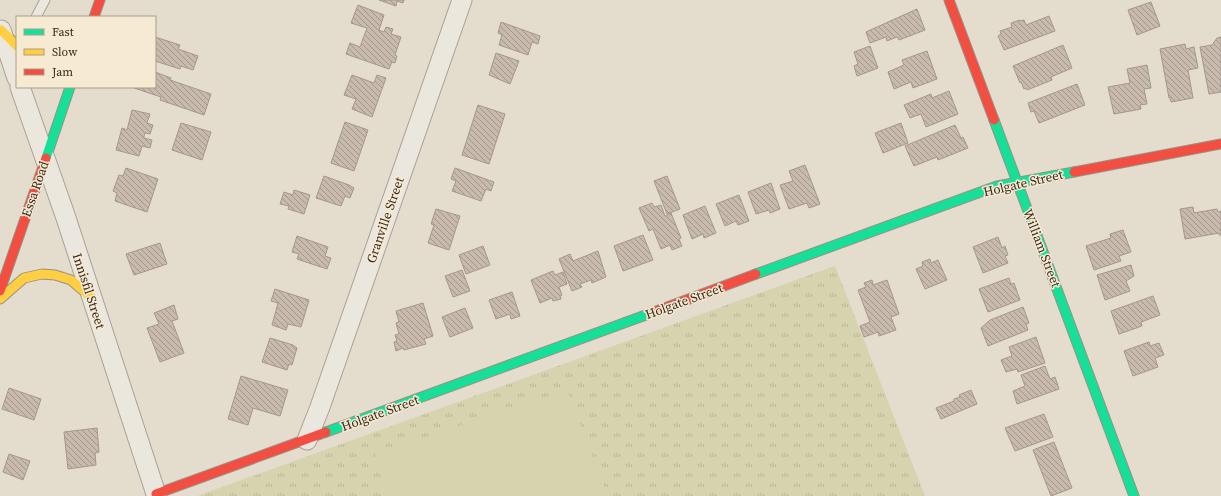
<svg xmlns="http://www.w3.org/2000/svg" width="1221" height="496" font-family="'Source Serif 4',serif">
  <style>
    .park { fill: url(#park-tufts) }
    .garden { fill: #d6d4ae }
    .building { fill: url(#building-back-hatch); stroke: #a5978b }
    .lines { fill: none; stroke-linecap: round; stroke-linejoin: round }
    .lane-casing { stroke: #a9a196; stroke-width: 11 }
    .street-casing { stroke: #a9a196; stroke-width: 21 }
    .fast-casing { stroke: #999185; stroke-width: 11 }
    .slow-casing { stroke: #999185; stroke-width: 11 }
    .jam-casing { stroke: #999185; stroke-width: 11 }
    .lane { stroke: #ece7de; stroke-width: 9 }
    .street { stroke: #ece7de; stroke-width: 19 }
    .fast { stroke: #16e098; stroke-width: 9 }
    .slow { stroke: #ffcf43; stroke-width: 9 }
    .jam { stroke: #f24e42; stroke-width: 9 }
    .labels { text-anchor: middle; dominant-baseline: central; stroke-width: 3; stroke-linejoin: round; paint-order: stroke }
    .street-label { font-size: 13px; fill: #39291e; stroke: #f6ead2 }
  </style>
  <defs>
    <pattern id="park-tufts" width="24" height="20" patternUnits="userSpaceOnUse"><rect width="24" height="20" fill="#d6d4ae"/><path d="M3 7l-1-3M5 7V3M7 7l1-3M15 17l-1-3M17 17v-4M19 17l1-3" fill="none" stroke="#b8b695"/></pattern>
    <pattern id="building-back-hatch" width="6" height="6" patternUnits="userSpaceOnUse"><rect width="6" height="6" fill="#c8baad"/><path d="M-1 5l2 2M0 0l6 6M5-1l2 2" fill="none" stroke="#a3978c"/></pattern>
  </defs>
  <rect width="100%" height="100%" fill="#e4dccc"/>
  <polygon class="park" points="835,266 925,496 197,496"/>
  <polygon class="garden" points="567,390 608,496 386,496 375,454"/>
  <g class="building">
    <polygon points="379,0 404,0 403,3 397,1 396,6"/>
    <polygon points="1151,2 1160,26 1137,35 1128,10"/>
    <polygon points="358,5 384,15 379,30 384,32 386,27 393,29 391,34 401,37 395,55 397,56 395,63 392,62 389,69 346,54 350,43 360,47 367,28 351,23"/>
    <polygon points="917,9 925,30 899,40 897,37 887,41 886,37 870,43 866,32"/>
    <polygon points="1049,16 1055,31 1004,50 998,36 1001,34 1000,31 1012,27 1011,23 1020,20 1020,21 1024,20 1026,25"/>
    <polygon points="501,22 540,36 538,44 532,42 528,55 499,45 502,35 498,33"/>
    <polygon points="155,37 180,45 178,49 198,56 193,70 181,66 180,69 155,61"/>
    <polygon points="1221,37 1221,92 1209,94 1200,47 1212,45 1217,38"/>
    <polygon points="1185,44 1186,49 1194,47 1198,68 1188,70 1193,98 1171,102 1170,98 1169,98 1160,49"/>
    <polygon points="1063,45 1072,68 1051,77 1052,80 1027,90 1026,88 1024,89 1021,82 1020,83 1013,66"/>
    <polygon points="870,46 878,68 857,76 854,66 858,64 854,52"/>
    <polygon points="927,51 937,79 913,88 911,82 894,89 888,72 904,65 902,60"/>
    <polygon points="496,53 519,61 510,84 489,75"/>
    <polygon points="1147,65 1151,88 1144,89 1147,104 1140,105 1141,109 1114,114 1108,87 1130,83 1127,69"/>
    <polygon points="155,72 171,78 170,80 211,94 204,115 160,100 161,97 134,88 155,87"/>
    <polygon points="352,75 374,83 377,75 386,78 372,117 352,109 356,99 344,95"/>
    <polygon points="1077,84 1085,105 1039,123 1034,111 1031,112 1028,103"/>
    <polygon points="949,91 958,114 926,127 921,114 910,118 904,105 931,94 932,98"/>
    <polygon points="478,105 505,114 489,164 462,155"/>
    <polygon points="132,110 150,114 147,123 153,125 150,134 145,133 144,136 144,138 152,140 150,148 142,146 139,156 116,150 122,128 127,130"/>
    <polygon points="345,122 368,130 354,171 331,163"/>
    <polygon points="181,123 211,132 202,160 172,150"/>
    <polygon points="901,123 908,143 883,153 875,133"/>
    <polygon points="955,125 961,138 963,137 968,148 938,160 937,157 914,166 905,146"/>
    <polygon points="805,165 820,204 809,208 807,203 789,209 780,185 793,181 789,171"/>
    <polygon points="126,168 158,179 147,212 115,201 117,193 113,191 119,175 123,176"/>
    <polygon points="455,168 494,182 491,191 486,189 481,201 452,191 456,181 451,179"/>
    <polygon points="324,176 349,185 354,188 350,198 345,196 341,206 316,198"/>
    <polygon points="667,176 680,209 667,214 654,181"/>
    <polygon points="771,183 780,209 770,213 769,210 756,214 748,192"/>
    <polygon points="294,190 310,195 304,214 288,209 289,206 280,204 284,192 293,195"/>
    <polygon points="739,195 749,221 738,225 736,221 725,226 716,204"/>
    <polygon points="652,203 654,207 661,205 665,216 671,213 681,238 679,239 682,246 672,250 670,245 661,249 653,229 649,231 639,208"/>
    <polygon points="705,206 716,233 704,238 703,234 692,239 683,215"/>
    <polygon points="1193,207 1194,213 1217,209 1218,212 1221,211 1221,235 1219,235 1219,233 1185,239 1180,209"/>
    <polygon points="436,209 460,216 449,250 428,243 434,225 431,224"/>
    <polygon points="1123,230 1131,252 1119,256 1121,261 1094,270 1086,246 1111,238 1110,234"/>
    <polygon points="643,235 653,260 623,271 614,246"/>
    <polygon points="297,236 328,247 325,256 331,258 327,269 297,259 299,254 292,252"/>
    <polygon points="998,237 1002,248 1005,246 1008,255 1005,256 1008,263 983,273 973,247"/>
    <polygon points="160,243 167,264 134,275 126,254"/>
    <polygon points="483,246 490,265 466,274 459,255"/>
    <polygon points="598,251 606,277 592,283 591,280 580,284 582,287 572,291 559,259 570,254 573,261"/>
    <polygon points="930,259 931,263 938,260 947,280 925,289 916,269 923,266 922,262"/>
    <polygon points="1131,265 1134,276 1126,281 1130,291 1105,300 1097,275"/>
    <polygon points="462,270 470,291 453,297 445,276"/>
    <polygon points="553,271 555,275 563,272 567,284 559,287 562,295 560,296 561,299 553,301 552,298 540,303 531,280"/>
    <polygon points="1009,278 1011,284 1014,283 1020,300 988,312 979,289"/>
    <polygon points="872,280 873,285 887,280 899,314 891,317 896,330 879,336 878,332 864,337 860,326 870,322 858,290 866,287 864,283"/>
    <polygon points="275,289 309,300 301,327 288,324 286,330 272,325 278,303 271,301"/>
    <polygon points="512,292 520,316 511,319 510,314 496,319 489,300"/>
    <polygon points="1153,296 1160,315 1141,322 1142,326 1119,334 1111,311"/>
    <polygon points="423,303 433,336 424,339 426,344 404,350 403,348 396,351 394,342 397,341 395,335 399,334 396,323 399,322 396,311"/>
    <polygon points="174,305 178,319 172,321 184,353 160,362 147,328 159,324 154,313"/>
    <polygon points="1023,307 1029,323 1026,324 1028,330 988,346 981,328 990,320"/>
    <polygon points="465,308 473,328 450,337 442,317"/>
    <polygon points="1036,337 1045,363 1018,372 1017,369 1006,372 1001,360 1012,356 1009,347"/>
    <polygon points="270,338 293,345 297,348 292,365 289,364 287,370 262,362"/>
    <polygon points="1149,342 1150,346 1159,343 1164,355 1155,358 1158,367 1133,376 1124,351"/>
    <polygon points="1045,366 1050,379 1055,377 1059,389 1017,404 1013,391 1025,386 1021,375"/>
    <polygon points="241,376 288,390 280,416 253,408 248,425 228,419"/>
    <polygon points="9,388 41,399 34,420 2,409"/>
    <polygon points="971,390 977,404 941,419 936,408 954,401 954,399 960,397 959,395"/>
    <polygon points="1044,414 1053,437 1015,451 1005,428"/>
    <polygon points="97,428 99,452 95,453 96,465 68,469 64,432"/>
    <polygon points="1054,442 1072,488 1051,496 1033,450"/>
    <polygon points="9,454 30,461 23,480 3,472"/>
  </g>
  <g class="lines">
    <g class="lane-casing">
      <polyline id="lane" points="36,17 45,0"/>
    </g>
    <g class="street-casing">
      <g id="street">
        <polyline points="1,30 17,78"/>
        <polyline points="20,87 65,215 156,494"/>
        <polyline points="307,440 320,407 462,0"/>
      </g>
    </g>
    <g class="fast-casing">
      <g id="fast">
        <polyline points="994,120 1134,496"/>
        <polyline points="46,158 70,87"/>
        <polyline points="756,274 997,186 1074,172"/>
        <polyline points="326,432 654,312"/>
      </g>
    </g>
    <g class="slow-casing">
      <g id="slow">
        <polyline points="1,30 17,46"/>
        <polyline points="0,299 24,278 42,274 55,275 71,280 92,298"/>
      </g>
    </g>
    <g class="jam-casing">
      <g id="jam">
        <polyline points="949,0 994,120"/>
        <polyline points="94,17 100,0"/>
        <polyline points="1074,172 1221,144"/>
        <polyline points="0,291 46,158"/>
        <polyline points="654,312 756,274"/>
        <polyline points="157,496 156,494 326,432"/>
      </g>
    </g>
    <use href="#lane" class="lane"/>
    <use href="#street" class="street"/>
    <use href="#fast" class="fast"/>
    <use href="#slow" class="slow"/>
    <use href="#jam" class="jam"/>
  </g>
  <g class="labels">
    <g class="street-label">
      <text transform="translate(1023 183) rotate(-13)">Holgate Street</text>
      <text transform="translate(35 189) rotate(-71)">Essa Road</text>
      <text transform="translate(385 220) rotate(-71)">Granville Street</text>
      <text transform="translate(1042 248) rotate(69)">William Street</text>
      <text transform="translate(89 291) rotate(72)">Innisfil Street</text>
      <text transform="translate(684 301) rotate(-20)">Holgate Street</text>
      <text transform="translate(380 413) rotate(-20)">Holgate Street</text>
    </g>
  </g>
  <rect x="16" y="16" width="140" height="72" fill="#f6ead2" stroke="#aa9d8a"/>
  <rect x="24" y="29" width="20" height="6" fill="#16e098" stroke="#aa9d8a"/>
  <text x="52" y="36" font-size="12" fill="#39291e">Fast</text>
  <rect x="24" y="49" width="20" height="6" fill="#ffcf43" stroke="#aa9d8a"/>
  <text x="52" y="56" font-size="12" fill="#39291e">Slow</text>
  <rect x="24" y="69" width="20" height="6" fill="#f24e42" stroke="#aa9d8a"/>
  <text x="52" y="76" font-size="12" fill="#39291e">Jam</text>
</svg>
